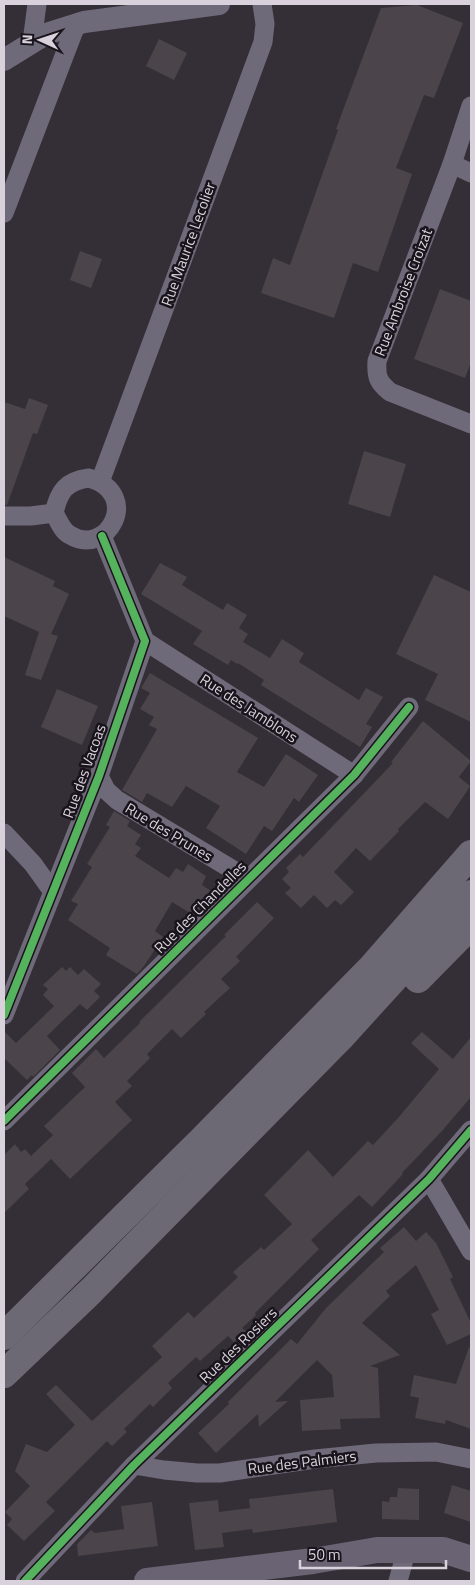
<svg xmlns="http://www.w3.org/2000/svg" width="475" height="1585" font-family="'Titillium Web',sans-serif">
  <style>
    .building { fill: #4b444a }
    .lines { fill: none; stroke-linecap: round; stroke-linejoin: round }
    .minor { stroke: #6f6a7a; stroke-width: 19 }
    .tertiary { stroke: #6f6a7a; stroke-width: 22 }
    .secondary { stroke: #696373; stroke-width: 26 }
    .trunk { stroke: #6c6874; stroke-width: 28 }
    .cycleway-casing { stroke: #19141b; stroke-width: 11 }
    .cycleway { stroke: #56b35d; stroke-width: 8 }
    .labels { text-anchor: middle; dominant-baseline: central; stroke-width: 5; stroke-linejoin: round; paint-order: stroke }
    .street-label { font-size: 15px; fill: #d9d2dc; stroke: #19141b }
  </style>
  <rect width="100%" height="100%" fill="#342e36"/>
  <g class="building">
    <polygon points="417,5 463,23 434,98 424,95 396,168 412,174 378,272 353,263 334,318 261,293 273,258 290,265 338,130 336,129 381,8"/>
    <polygon points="159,39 187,53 174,80 146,66"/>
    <polygon points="80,251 102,259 91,288 70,280"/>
    <polygon points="440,289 471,301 471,362 465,378 414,359"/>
    <polygon points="29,398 48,405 37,434 33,433 7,505 4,505 4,402 25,409"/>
    <polygon points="364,451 406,464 390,517 348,504"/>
    <polygon points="4,557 55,581 53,586 69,594 51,634 58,636 41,680 25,675 39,632 4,616"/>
    <polygon points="160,563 187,577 182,585 198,595 223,610 227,603 247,615 239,628 248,634 243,642 270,658 282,639 304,653 299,662 359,700 366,688 383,697 366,724 372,727 360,747 261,685 264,680 238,663 237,664 231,660 228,665 193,644 202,631 141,594"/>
    <polygon points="434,575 471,592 471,722 425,700 438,674 396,654"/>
    <polygon points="150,673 258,738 237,772 264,787 286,754 318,775 299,802 294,798 272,831 264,826 246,854 206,828 220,806 186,786 172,807 147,793 142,802 122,790 157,729 149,725 154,717 140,709 150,693 141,688"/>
    <polygon points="57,689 98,706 82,745 41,727"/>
    <polygon points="423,721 471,761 459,777 470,786 465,794 448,819 425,802 398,829 399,831 370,861 356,848 334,872 354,892 341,905 335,900 327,908 314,895 301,908 285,893 291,888 282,879 289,872 286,868 300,854 303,857 393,763 391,762"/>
    <polygon points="114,811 130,821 127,826 141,835 135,844 141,848 135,856 169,878 176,868 183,872 188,864 206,876 202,885 214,893 214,898 195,916 172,902 155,931 163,937 144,966 137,974 106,955 110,948 68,920 78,904 71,901 92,867 87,864 110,827 106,825"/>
    <polygon points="257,902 274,918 236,957 240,961 221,979 230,988 204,1012 206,1014 181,1038 172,1029 147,1054 150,1058 127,1081 132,1086 115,1102 132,1120 70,1179 51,1159 25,1184 29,1189 4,1213 4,1155 15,1144 21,1152 25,1149 31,1156 53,1135 44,1126 85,1087 72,1073 96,1049 104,1058 140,1023 139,1022 226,936 224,935"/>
    <polygon points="62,967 66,971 70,967 78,975 84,969 101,984 94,991 100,997 87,1010 80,1004 47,1036 60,1050 33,1077 32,1075 27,1080 4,1058 4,1031 16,1043 54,1006 43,995 48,989 43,985"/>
    <polygon points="422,1032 453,1059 471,1037 471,1097 442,1131 402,1173 403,1174 372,1207 359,1195 311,1240 319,1249 255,1313 256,1315 242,1328 246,1331 234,1342 228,1336 200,1361 196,1357 168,1383 172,1388 153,1407 150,1404 124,1429 127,1432 112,1446 107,1441 46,1502 55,1511 24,1541 7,1525 12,1519 5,1512 30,1486 15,1471 26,1444 47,1452 75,1425 46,1394 56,1385 92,1421 162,1357 152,1346 188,1312 194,1318 238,1277 233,1272 261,1247 264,1250 292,1224 264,1195 308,1150 333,1177 368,1141 373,1145 398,1118 439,1069 411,1043"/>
    <polygon points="404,1227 416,1241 426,1232 436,1243 453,1277 450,1279 471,1323 471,1334 447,1345 431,1314 439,1310 416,1265 386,1291 390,1296 362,1323 400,1355 370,1366 378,1368 380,1418 340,1419 341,1429 302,1431 300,1400 334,1397 332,1375 317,1360 275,1402 288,1401 259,1427 258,1414 216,1453 198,1433 229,1404 228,1402 291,1339 297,1344 326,1308 384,1252 380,1248"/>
    <polygon points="469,1347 471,1348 471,1429 446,1420 445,1424 415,1418 419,1398 410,1396 414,1375 456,1384"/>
    <polygon points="452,1485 471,1491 471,1522 444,1513"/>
    <polygon points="398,1488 419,1489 419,1520 382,1519 382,1501 389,1502 390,1497 397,1497"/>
    <polygon points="333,1489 337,1522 253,1533 252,1529 222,1533 224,1547 195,1550 189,1503 218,1500 219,1512 250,1508 249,1499"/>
    <polygon points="152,1502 158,1546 78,1556 77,1544 91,1530 95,1533 124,1529 121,1506"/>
  </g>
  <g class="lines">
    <g class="minor">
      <polyline points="32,42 37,4"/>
      <path d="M 471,106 L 452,164 L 377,361 C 376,377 378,382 390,392 L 471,424"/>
      <polyline points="452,164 471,173"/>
      <polyline points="4,213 76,25"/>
      <path d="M 89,478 C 143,494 107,558 70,535 C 62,531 59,521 54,513 C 59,491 66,481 89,478 Z"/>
      <polyline points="100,482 263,42 265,24 262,4"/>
      <polyline points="4,516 31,516 54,513"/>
      <polyline points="145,641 354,775"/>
      <polyline points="99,776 106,790 117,800 248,879"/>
      <polyline points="4,833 33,864 53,892"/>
      <polyline points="4,1015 99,776 145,641 102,536"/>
      <polyline points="4,1121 354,775 409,707"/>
      <polyline points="429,1179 471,1251"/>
      <polyline points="134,1465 164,1470 197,1473 220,1473 315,1459 376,1453 436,1452 471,1459"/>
      <polyline points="25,1581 134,1465 429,1179 471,1130"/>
      <polyline points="398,1581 407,1549"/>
    </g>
    <polyline class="tertiary" points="4,60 46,34 84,22 219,4"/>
    <polyline class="secondary" points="147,1581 313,1561 377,1550 443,1550 471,1559"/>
    <g class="trunk">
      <polyline points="418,979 471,925"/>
      <polyline points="4,1336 203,1139 372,967 471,854"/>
      <polyline points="4,1374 91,1291 340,1038 471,894"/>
    </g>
    <g class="cycleway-casing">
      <g id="cycleway">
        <polyline points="4,1015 99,776 145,641 102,536"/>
        <polyline points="4,1121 354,775 409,707"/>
        <polyline points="25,1581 134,1465 429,1179 471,1130"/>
      </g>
    </g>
    <use href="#cycleway" class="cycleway"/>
  </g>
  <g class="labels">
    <g class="street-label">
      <text transform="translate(188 244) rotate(-70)">Rue Maurice Lecolier</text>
      <text transform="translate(403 292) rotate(-69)">Rue Ambroise Croizat</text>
      <text transform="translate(249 708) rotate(33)">Rue des Jamblons</text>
      <text transform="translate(84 771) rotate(-70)">Rue des Vacoas</text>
      <text transform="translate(169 832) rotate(31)">Rue des Prunes</text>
      <text transform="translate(200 907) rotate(-45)">Rue des Chandelles</text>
      <text transform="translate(238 1345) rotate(-44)">Rue des Rosiers</text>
      <text transform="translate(302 1462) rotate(-7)">Rue des Palmiers</text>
    </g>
  </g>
  <rect width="475" height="1585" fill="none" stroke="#d9d2dc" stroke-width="10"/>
  <g transform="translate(40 40) rotate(273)" stroke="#19141b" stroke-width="4" paint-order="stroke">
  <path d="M0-4L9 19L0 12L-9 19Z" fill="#d9d2dc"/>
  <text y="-8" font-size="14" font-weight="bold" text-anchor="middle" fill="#d9d2dc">N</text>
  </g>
  <path d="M300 1560v8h146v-8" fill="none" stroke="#d9d2dc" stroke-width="2.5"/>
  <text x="308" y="1560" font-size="15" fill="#d9d2dc" stroke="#19141b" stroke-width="4" paint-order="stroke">50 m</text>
</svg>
